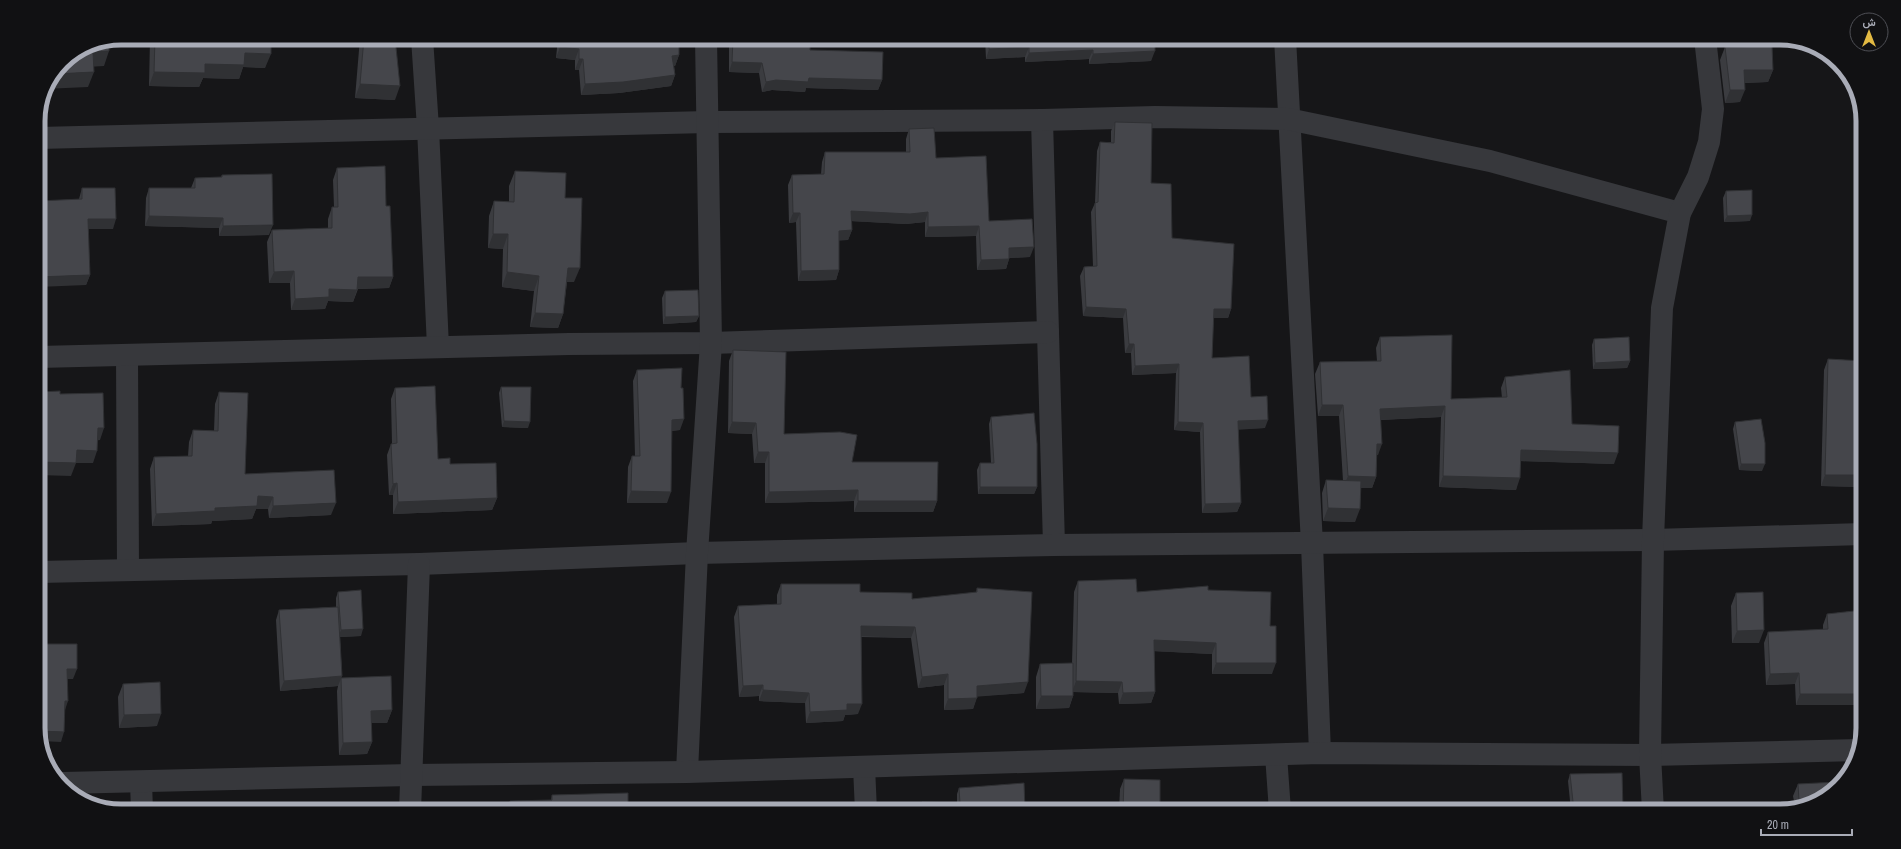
<svg xmlns="http://www.w3.org/2000/svg" width="1901" height="849" font-family="'Archivo Narrow',Vazirmatn,sans-serif">
  <style>
    .lines { fill: none; stroke-linecap: round; stroke-linejoin: round }
    .minor { stroke: #37383c; stroke-width: 22 }
    .wall { fill: #3b3c40 }
    .shaded-wall { fill: #303134 }
    .building { fill: #45464b; stroke: #303134 }
    .rim { fill: none; stroke: #a9acb7; stroke-width: 5 }
  </style>
  <rect width="100%" height="100%" fill="#161618"/>
  <g class="lines">
    <g class="minor">
      <polyline points="422,38 428,128 438,347"/>
      <polyline points="1285,38 1312,544 1320,753"/>
      <polyline points="1042,120 1054,545"/>
      <polyline points="38,138 708,122 1042,120 1155,117 1288,119 1490,161 1680,213"/>
      <polyline points="127,355 128,570"/>
      <polyline points="38,357 569,344 711,343 1048,332"/>
      <polyline points="38,572 419,564 697,553 1054,545 1653,540 1863,534"/>
      <polyline points="1276,755 1280,811"/>
      <polyline points="864,767 866,811"/>
      <polyline points="687,772 697,553 711,343 706,38"/>
      <polyline points="141,782 142,811"/>
      <polyline points="63,783 411,775 687,772 1320,753 1650,755 1859,750"/>
      <polyline points="410,811 419,564"/>
      <polyline points="1653,811 1650,755 1653,540 1662,308 1680,213 1698,177 1709,142 1713,109 1705,38"/>
    </g>
  </g>
  <g class="wall">
    <polygon points="150,38 271,38 265,68 243,67 239,79 203,78 199,87 149,86"/>
    <polygon points="360,38 395,38 395,100 355,98"/>
    <polygon points="558,38 679,38 679,55 675,66 674,66 675,75 671,86 619,93 581,95 579,70 575,70 575,60 556,58"/>
    <polygon points="729,38 810,38 810,50 882,80 878,90 806,88 805,92 772,90 762,92 759,73 729,72"/>
    <polygon points="985,38 1155,38 1151,61 1089,64 1089,59 1025,62 1025,57 986,59"/>
    <polygon points="1725,47 1773,70 1768,82 1744,83 1740,102 1725,103 1720,60"/>
    <polygon points="1115,122 1151,183 1172,238 1231,309 1228,318 1213,318 1212,358 1251,397 1265,428 1238,429 1241,503 1237,512 1202,513 1200,432 1174,430 1176,373 1132,375 1131,353 1125,353 1123,318 1083,316 1080,276 1084,267 1093,266 1091,212 1095,203 1097,151 1100,142 1111,142 1111,131"/>
    <polygon points="909,129 936,158 989,221 1030,257 1009,258 1009,259 1006,269 977,270 976,236 925,237 925,222 906,224 852,221 852,230 848,240 839,240 839,270 836,280 798,281 796,222 789,223 788,185 792,175 821,174 822,162 825,152 906,152 906,139"/>
    <polygon points="337,168 386,206 393,277 389,288 358,289 353,302 328,301 325,309 291,310 290,283 269,283 267,242 272,230 328,228 328,219 332,207 334,207 333,180"/>
    <polygon points="515,171 565,198 574,282 567,282 563,314 558,328 530,327 534,291 502,287 503,249 488,248 489,216 494,201 509,202 509,186"/>
    <polygon points="222,175 269,235 219,236 219,228 145,226 146,198 149,188 191,188 195,178 221,177"/>
    <polygon points="82,188 113,229 88,229 90,275 86,285 79,199"/>
    <polygon points="1726,191 1750,221 1724,222 1723,198"/>
    <polygon points="665,291 699,316 696,322 663,324 662,298"/>
    <polygon points="1380,337 1451,399 1502,398 1501,388 1505,377 1572,424 1614,464 1521,461 1516,490 1439,487 1441,417 1381,420 1378,455 1377,455 1376,477 1372,488 1361,488 1355,522 1323,521 1322,493 1326,480 1343,481 1339,416 1318,416 1315,374 1320,362 1377,361 1376,348"/>
    <polygon points="1594,339 1630,361 1627,368 1593,369 1592,345"/>
    <polygon points="733,350 784,434 852,462 937,501 933,512 854,512 854,501 765,503 765,463 754,463 752,434 728,433 729,361"/>
    <polygon points="1828,359 1863,361 1863,487 1821,486 1824,370"/>
    <polygon points="637,370 680,430 671,431 667,503 627,503 628,467 632,456 635,456 633,381"/>
    <polygon points="501,387 528,428 502,427 499,393"/>
    <polygon points="395,388 438,459 450,464 497,498 492,510 393,514 393,495 389,495 387,455 391,444 392,444 391,399"/>
    <polygon points="219,392 245,474 331,515 269,518 268,509 256,509 252,519 212,521 211,524 152,526 150,469 154,457 188,456 189,442 193,430 214,431 215,404"/>
    <polygon points="991,417 1037,487 1034,494 978,494 977,470 980,463 991,463 989,424"/>
    <polygon points="1735,422 1762,471 1739,470 1733,429"/>
    <polygon points="1078,581 1137,592 1208,590 1270,626 1272,674 1212,674 1212,654 1154,651 1155,692 1151,703 1119,704 1118,693 1073,692 1073,696 1069,708 1036,709 1036,677 1040,664 1072,663 1074,592"/>
    <polygon points="781,584 860,592 912,599 976,593 977,588 1024,693 977,696 973,709 944,710 944,685 918,688 911,638 861,637 858,714 845,715 843,721 806,723 805,703 759,701 759,696 739,697 734,617 738,606 777,604 777,595"/>
    <polygon points="338,592 361,636 340,637 342,676 341,678 392,710 387,723 371,723 372,742 367,754 339,755 337,691 338,686 280,691 276,620 279,610 336,607 336,598"/>
    <polygon points="1736,593 1759,643 1732,643 1731,606"/>
    <polygon points="1863,610 1863,696 1860,705 1796,705 1795,684 1766,685 1764,643 1768,632 1823,630 1823,625 1827,614"/>
    <polygon points="123,684 157,726 119,728 118,697"/>
    <polygon points="1570,774 1623,810 1623,811 1571,811 1568,781"/>
    <polygon points="1124,779 1160,811 1119,811 1120,789"/>
    <polygon points="1798,784 1826,797 1780,811 1777,811 1781,802 1794,801 1793,796"/>
    <polygon points="959,788 1025,811 919,811 919,809 922,802 957,803 957,794"/>
    <polygon points="552,795 628,811 506,811 510,801 551,800"/>
    <polygon points="1528,803 1567,811 1526,811"/>
  </g>
  <g class="shaded-wall">
    <polygon points="560,47 579,49 575,60 556,58"/>
    <polygon points="1029,47 1025,57 986,59 989,49"/>
    <polygon points="1093,50 1089,59 1025,62 1029,53"/>
    <polygon points="109,51 104,66 87,67 93,52"/>
    <polygon points="1155,51 1151,61 1089,64 1093,54"/>
    <polygon points="245,53 271,54 265,68 243,67 239,79 203,78 199,87 149,86 154,72 205,64"/>
    <polygon points="679,55 675,66 668,67 672,56"/>
    <polygon points="579,59 583,59 579,70 575,70"/>
    <polygon points="732,62 762,63 759,73 729,72"/>
    <polygon points="1744,70 1773,70 1768,82 1739,83"/>
    <polygon points="94,72 88,87 44,89 55,74"/>
    <polygon points="675,75 671,86 619,93 581,95 585,84"/>
    <polygon points="809,78 882,80 878,90 806,88 805,92 772,90 762,92 766,82 776,80"/>
    <polygon points="360,84 400,86 395,100 355,98"/>
    <polygon points="1730,90 1745,90 1740,102 1725,103"/>
    <polygon points="851,211 928,212 925,222 906,224 848,221"/>
    <polygon points="793,213 800,213 796,222 789,223"/>
    <polygon points="1752,215 1750,221 1724,222 1727,216"/>
    <polygon points="149,216 223,218 219,228 145,226"/>
    <polygon points="88,219 116,219 113,229 84,229"/>
    <polygon points="273,225 269,235 219,236 223,226"/>
    <polygon points="979,226 976,236 925,237 928,227"/>
    <polygon points="852,230 848,240 835,241 839,231"/>
    <polygon points="493,234 508,234 503,249 488,248"/>
    <polygon points="1034,247 1030,257 1005,258 1009,248"/>
    <polygon points="1009,259 1006,269 977,270 981,260"/>
    <polygon points="568,268 580,268 574,282 563,282"/>
    <polygon points="839,270 836,280 798,281 801,271"/>
    <polygon points="294,271 290,283 269,283 274,272"/>
    <polygon points="507,272 539,276 534,291 502,287"/>
    <polygon points="90,275 86,285 38,287 38,277"/>
    <polygon points="358,277 393,277 389,288 353,289"/>
    <polygon points="329,289 357,290 353,302 328,301 325,309 291,310 295,299"/>
    <polygon points="1086,307 1126,309 1123,318 1083,316"/>
    <polygon points="1214,309 1231,309 1228,318 1210,318"/>
    <polygon points="535,313 563,314 558,328 530,327"/>
    <polygon points="699,316 696,322 663,324 665,317"/>
    <polygon points="1129,344 1134,344 1131,353 1125,353"/>
    <polygon points="1630,361 1627,368 1593,369 1595,363"/>
    <polygon points="1179,364 1176,373 1132,375 1135,366"/>
    <polygon points="1322,405 1343,405 1339,416 1318,416"/>
    <polygon points="1445,406 1441,417 1376,420 1380,409"/>
    <polygon points="684,419 680,430 668,431 672,420"/>
    <polygon points="1268,420 1265,428 1235,430 1238,421"/>
    <polygon points="504,421 530,422 528,428 502,427"/>
    <polygon points="732,422 756,423 752,434 728,433"/>
    <polygon points="1178,422 1203,423 1200,432 1174,430"/>
    <polygon points="98,428 104,428 100,440 93,441"/>
    <polygon points="1377,444 1382,444 1378,455 1373,455"/>
    <polygon points="77,450 97,451 93,463 72,463"/>
    <polygon points="1521,450 1618,453 1614,464 1517,461"/>
    <polygon points="758,452 769,452 765,463 754,463"/>
    <polygon points="38,462 76,463 71,476 38,475"/>
    <polygon points="1741,464 1765,464 1762,471 1739,470"/>
    <polygon points="1825,475 1863,475 1863,487 1821,486"/>
    <polygon points="1348,476 1376,477 1372,488 1343,488"/>
    <polygon points="1443,476 1520,478 1516,490 1439,487"/>
    <polygon points="397,483 393,495 389,495 393,484"/>
    <polygon points="980,487 1037,487 1034,494 978,494"/>
    <polygon points="858,490 854,501 765,503 769,492"/>
    <polygon points="631,491 671,492 667,503 627,503"/>
    <polygon points="258,496 273,497 268,509 256,509 252,519 212,521 211,524 152,526 156,514 215,508"/>
    <polygon points="497,498 492,510 393,514 398,502"/>
    <polygon points="858,501 937,501 933,512 854,512"/>
    <polygon points="336,503 331,515 269,518 273,506"/>
    <polygon points="1241,503 1237,512 1202,513 1205,504"/>
    <polygon points="1328,508 1360,509 1355,522 1323,521"/>
    <polygon points="861,626 915,627 911,638 857,636"/>
    <polygon points="363,629 361,636 338,637 341,630"/>
    <polygon points="1764,630 1759,643 1732,643 1737,631"/>
    <polygon points="1154,640 1216,643 1212,654 1150,651"/>
    <polygon points="1216,663 1276,663 1272,674 1212,674"/>
    <polygon points="67,669 77,669 73,679 64,679"/>
    <polygon points="1799,673 1795,684 1766,685 1770,674"/>
    <polygon points="948,674 944,685 918,688 922,677"/>
    <polygon points="342,676 338,686 280,691 284,681"/>
    <polygon points="1076,681 1122,682 1118,693 1072,692"/>
    <polygon points="1028,682 1024,693 973,697 977,686"/>
    <polygon points="763,685 759,696 739,697 743,686"/>
    <polygon points="763,690 809,693 805,703 759,701"/>
    <polygon points="1155,692 1151,703 1119,704 1123,693"/>
    <polygon points="1800,694 1863,694 1863,696 1860,705 1796,705"/>
    <polygon points="1041,696 1073,696 1069,708 1036,709"/>
    <polygon points="977,698 973,709 944,710 948,699"/>
    <polygon points="65,701 68,701 65,710"/>
    <polygon points="847,704 862,704 858,714 845,715 843,721 806,723 810,712"/>
    <polygon points="392,710 387,723 366,723 371,711"/>
    <polygon points="161,714 157,726 119,728 124,715"/>
    <polygon points="38,731 64,732 61,742 41,741 38,734"/>
    <polygon points="372,742 367,754 339,755 343,743"/>
  </g>
  <g class="building">
    <polygon points="155,38 271,38 271,54 245,53 244,65 205,64 205,73 154,72"/>
    <polygon points="364,38 395,38 400,86 360,84"/>
    <polygon points="561,38 679,38 679,55 672,56 675,75 623,82 585,84 583,59 579,59 579,49 560,47"/>
    <polygon points="733,38 810,38 810,50 883,52 882,80 809,78 808,82 776,80 766,82 762,63 732,62"/>
    <polygon points="989,38 1155,38 1155,51 1093,54 1093,50 1029,53 1029,47 989,49"/>
    <polygon points="109,40 109,51 93,52 94,72 55,74 62,62 89,44"/>
    <polygon points="1772,46 1773,70 1744,70 1745,90 1730,90 1725,47"/>
    <polygon points="1115,122 1152,123 1151,183 1171,184 1172,238 1234,244 1231,309 1214,309 1212,358 1249,356 1251,397 1267,396 1268,420 1238,421 1241,503 1205,504 1203,423 1178,422 1179,364 1135,366 1134,344 1129,344 1126,309 1086,307 1084,267 1097,266 1095,203 1098,202 1100,142 1114,143"/>
    <polygon points="934,128 936,158 986,156 989,221 1032,219 1034,247 1009,248 1009,259 981,260 979,226 928,227 928,212 910,214 851,211 852,230 839,231 839,270 801,271 800,213 793,213 792,175 824,174 825,152 910,152 909,129"/>
    <polygon points="385,166 386,206 390,206 393,277 358,277 357,290 329,289 329,297 295,299 294,271 274,272 272,230 332,228 332,207 338,207 337,168"/>
    <polygon points="515,171 566,173 565,198 582,198 580,268 568,268 563,314 535,313 539,276 507,272 508,234 493,234 494,201 514,202"/>
    <polygon points="272,174 273,225 223,226 223,218 149,216 149,188 195,188 195,178 222,177 222,175"/>
    <polygon points="82,188 115,188 116,219 88,219 90,275 38,277 38,201 82,199"/>
    <polygon points="1752,190 1752,215 1727,216 1726,191"/>
    <polygon points="698,290 699,316 665,317 665,291"/>
    <polygon points="1452,335 1451,399 1507,397 1505,377 1570,370 1572,424 1619,426 1618,453 1521,450 1520,478 1443,476 1445,406 1380,409 1382,444 1377,444 1376,477 1348,476 1343,405 1322,405 1320,362 1381,361 1380,337"/>
    <polygon points="1629,337 1630,361 1595,363 1594,339"/>
    <polygon points="733,350 786,352 784,434 840,432 857,435 852,462 938,462 937,501 858,501 858,490 769,492 769,452 758,452 756,423 732,422"/>
    <polygon points="1828,359 1863,361 1863,475 1825,475"/>
    <polygon points="682,368 681,388 683,388 684,419 672,420 671,492 631,491 632,456 640,456 637,370"/>
    <polygon points="435,386 438,459 450,458 450,464 496,463 497,498 398,502 397,483 393,484 391,444 397,443 395,388"/>
    <polygon points="501,387 531,387 530,422 504,421"/>
    <polygon points="60,391 60,394 103,393 104,428 98,428 97,451 77,450 76,463 38,462 38,392"/>
    <polygon points="219,392 248,393 245,474 334,470 336,503 273,506 273,497 258,496 257,506 215,508 215,511 156,514 154,457 192,456 193,430 218,431"/>
    <polygon points="1034,413 1037,444 1037,487 980,487 980,463 994,463 991,417"/>
    <polygon points="1761,419 1765,443 1765,464 1741,464 1735,422"/>
    <polygon points="1326,480 1361,481 1360,509 1328,508"/>
    <polygon points="1136,579 1137,592 1208,586 1208,590 1271,592 1270,626 1276,626 1276,663 1216,663 1216,643 1154,640 1155,692 1123,693 1122,682 1076,681 1078,581"/>
    <polygon points="781,584 860,584 860,592 912,593 912,599 977,592 977,588 1032,592 1028,682 977,686 977,698 948,699 948,674 922,677 915,627 861,626 862,704 847,704 847,710 810,712 809,693 763,690 763,685 743,686 738,606 781,604"/>
    <polygon points="361,590 363,629 341,630 338,592"/>
    <polygon points="1763,592 1764,630 1737,631 1736,593"/>
    <polygon points="38,596 40,596 39,614 45,614 46,644 77,644 77,669 67,669 68,701 65,701 64,732 38,731"/>
    <polygon points="338,607 342,676 284,681 279,610"/>
    <polygon points="1863,610 1863,694 1800,694 1799,673 1770,674 1768,632 1828,629 1827,614"/>
    <polygon points="1073,663 1073,696 1041,696 1040,664"/>
    <polygon points="391,676 392,710 371,711 372,742 343,743 341,678"/>
    <polygon points="160,682 161,714 124,715 123,684"/>
    <polygon points="1622,773 1623,810 1574,811 1570,774"/>
    <polygon points="1124,779 1160,780 1160,811 1123,811"/>
    <polygon points="1838,782 1826,797 1781,811 1781,802 1799,801 1798,784"/>
    <polygon points="1024,783 1025,811 921,811 922,802 960,803 959,788"/>
    <polygon points="628,793 628,811 510,811 510,801 552,800 552,795"/>
    <polygon points="1528,803 1567,805 1567,811 1528,811"/>
    <polygon points="401,805 401,811 353,811 353,806"/>
    <polygon points="779,806 816,807 816,811 779,811"/>
    <polygon points="1482,808 1482,811 1412,811 1412,810"/>
    <polygon points="233,809 233,811 201,811 200,810"/>
    <polygon points="285,809 285,811 250,811"/>
  </g>
  <path d="M0 0H1901V849H0ZM121 45H1780A76 76 0 0 1 1856 121V728A76 76 0 0 1 1780 804H121A76 76 0 0 1 45 728V121A76 76 0 0 1 121 45Z" fill="#111113" fill-rule="evenodd"/>
  <path class="rim" d="M121 45H1780A76 76 0 0 1 1856 121V728A76 76 0 0 1 1780 804H121A76 76 0 0 1 45 728V121A76 76 0 0 1 121 45Z"/>
  <g transform="translate(1869 32)"><circle r="19" fill="#111113" stroke="#4e4f55"/>
  <path d="M0-3L7 15L0 10L-7 15Z" fill="#e3ba43"/>
  <text y="-6" font-size="11" font-weight="bold" text-anchor="middle" fill="#a9acb7">ش</text>
  </g>
  <path d="M1761 829v6h91v-6" fill="none" stroke="#a9acb7" stroke-width="2"/>
  <text x="1767" y="829" font-size="12" fill="#a9acb7" stroke="#111113" stroke-width="3" paint-order="stroke">20 m</text>
</svg>
